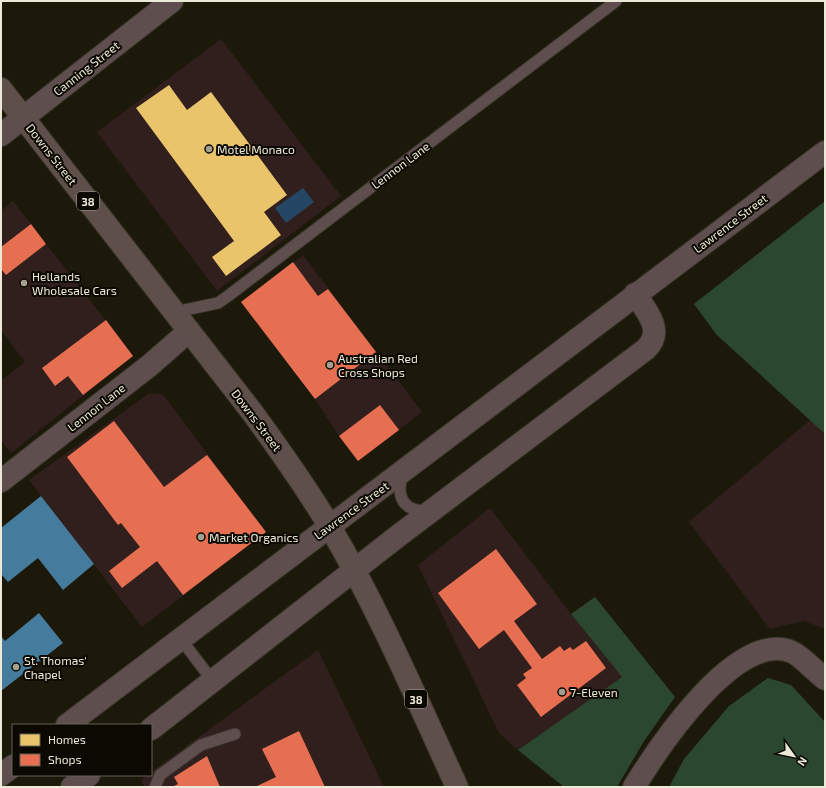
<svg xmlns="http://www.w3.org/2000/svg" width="826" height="788" font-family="'Exo 2',sans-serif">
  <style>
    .commercial { fill: #301f1c }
    .green { fill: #2c472f }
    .water { fill: #244765 }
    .homes { fill: #e9c46a }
    .shops { fill: #e76f51 }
    .public { fill: #457b9d }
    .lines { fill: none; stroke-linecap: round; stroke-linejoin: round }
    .lane-casing { stroke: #383529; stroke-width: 13 }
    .street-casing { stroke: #383529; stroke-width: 24 }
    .primary-casing { stroke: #383529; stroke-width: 24 }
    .lane { stroke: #5e4f4e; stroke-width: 11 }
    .street { stroke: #5e4f4e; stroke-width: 22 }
    .primary { stroke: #5e4f4a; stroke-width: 22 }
    .poi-dot { fill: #a4a090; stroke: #0b0901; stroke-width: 1.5 }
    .labels { text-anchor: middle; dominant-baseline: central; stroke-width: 4; stroke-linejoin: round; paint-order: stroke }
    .shield { fill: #0b0901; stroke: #a9a698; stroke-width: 1 }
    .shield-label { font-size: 11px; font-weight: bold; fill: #ede9d8 }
    .street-label { font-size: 12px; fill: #ede9d8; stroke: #0b0901 }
    .poi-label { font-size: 12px; fill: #ede9d8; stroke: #0b0901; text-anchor: start }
  </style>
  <rect width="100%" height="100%" fill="#1d190a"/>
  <g class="commercial">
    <polygon points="221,39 341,196 217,291 97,132"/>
    <polygon points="13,201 133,356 11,453 1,440 1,381 25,362 1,330 1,211"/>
    <polygon points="303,255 422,412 358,461 339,436 315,399 241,302"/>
    <polygon points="157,393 165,397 266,532 142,627 29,480 148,394"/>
    <polygon points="810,420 825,434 825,629 804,621 770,629 689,522"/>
    <polygon points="490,508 571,614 622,677 518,750 499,733 418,565"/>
    <polygon points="318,650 384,787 144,787 141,780 147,775 151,775 151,772"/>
  </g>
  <g class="green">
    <polygon points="825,201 825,434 716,334 694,304"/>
    <polygon points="595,597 675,697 644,741 617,787 564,787 518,750 622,677 571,614"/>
    <polygon points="768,678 791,685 825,722 825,787 669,787 684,759 729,706"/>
  </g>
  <polygon class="water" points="303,188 314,202 286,223 275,208"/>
  <polygon class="homes" points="169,85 187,110 211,92 287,195 264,212 281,235 226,276 212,257 234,241 136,108"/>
  <g class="shops">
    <polygon points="31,224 46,244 6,275 1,269 1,247"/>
    <polygon points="293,262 318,296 328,289 376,352 315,399 241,302"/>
    <polygon points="106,320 133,356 83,395 68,376 55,386 42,368"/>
    <polygon points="380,405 399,430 358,461 339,436"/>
    <polygon points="114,421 164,487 207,455 266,532 183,595 157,561 122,588 109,571 140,547 121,523 118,525 67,457"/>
    <polygon points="496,549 537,604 514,621 542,659 560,646 564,651 570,647 573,650 586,641 606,668 541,717 517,685 526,678 523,674 532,668 504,630 479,649 438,593"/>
    <polygon points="299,731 325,787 255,787 276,777 262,749"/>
    <polygon points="207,756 220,787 172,787 178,784 174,777"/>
  </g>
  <g class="public">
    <polygon points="41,496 94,564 63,590 38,558 8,582 1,574 1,528"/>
    <polygon points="39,613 63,643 1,691 1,636 5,641"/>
  </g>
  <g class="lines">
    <g class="lane-casing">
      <g id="lane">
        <polyline points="175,312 218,303 228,296 616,1"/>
        <path d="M 402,475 C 396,497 403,512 429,511"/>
        <polyline points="180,638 212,680"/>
        <polyline points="155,787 160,775 201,745 235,734"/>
      </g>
    </g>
    <g class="street-casing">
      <g id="street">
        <polyline points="1,135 172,1"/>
        <polyline points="1,481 149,366 189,331"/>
        <polyline points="67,725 825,152"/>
        <path d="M 151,729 L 398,536 L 646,349 C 665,331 646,310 635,294"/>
        <polyline points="1,775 13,766"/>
        <polyline points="72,787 89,775"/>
        <path d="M 634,787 C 658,748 737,628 792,652 C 800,655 817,673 825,679"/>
      </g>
    </g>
    <g class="primary-casing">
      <path id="primary" d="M 1,89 L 252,412 C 279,449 306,487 330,527 C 379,610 417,700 457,787"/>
    </g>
    <use href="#lane" class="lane"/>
    <use href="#street" class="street"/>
    <use href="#primary" class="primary"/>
  </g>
  <g class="poi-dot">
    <circle cx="209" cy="149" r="4"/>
    <circle cx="24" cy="283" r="4"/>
    <circle cx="330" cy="365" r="4"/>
    <circle cx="201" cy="537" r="4"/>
    <circle cx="16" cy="667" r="4"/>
    <circle cx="562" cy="692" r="4"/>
  </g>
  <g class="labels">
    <g class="shield">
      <rect x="77" y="192" width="22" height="18" rx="3"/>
      <rect x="405" y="690" width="22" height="18" rx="3"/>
    </g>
    <g class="shield-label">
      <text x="88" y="201">38</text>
      <text x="416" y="699">38</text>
    </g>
    <g class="street-label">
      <text transform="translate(86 68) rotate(-38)">Canning Street</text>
      <text transform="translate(52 154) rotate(52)">Downs Street</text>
      <text transform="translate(400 165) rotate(-37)">Lennon Lane</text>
      <text transform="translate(730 223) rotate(-37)">Lawrence Street</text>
      <text transform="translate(96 407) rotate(-38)">Lennon Lane</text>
      <text transform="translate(257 420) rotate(53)">Downs Street</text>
      <text transform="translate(351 510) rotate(-36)">Lawrence Street</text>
    </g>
    <g class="poi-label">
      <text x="217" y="149">Motel Monaco</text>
      <text x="32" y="276">Hellands<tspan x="32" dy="14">Wholesale Cars</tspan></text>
      <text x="338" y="358">Australian Red<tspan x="338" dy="14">Cross Shops</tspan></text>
      <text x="209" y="537">Market Organics</text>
      <text x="24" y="660">St. Thomas'<tspan x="24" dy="14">Chapel</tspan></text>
      <text x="570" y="692">7-Eleven</text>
    </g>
  </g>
  <rect width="826" height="788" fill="none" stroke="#ede9d8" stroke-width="4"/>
  <rect x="12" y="724" width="140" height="52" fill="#0b0901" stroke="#656357"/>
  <rect x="20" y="734" width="20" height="12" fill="#e9c46a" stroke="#656357"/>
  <text x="48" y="744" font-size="12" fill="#ede9d8">Homes</text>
  <rect x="20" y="754" width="20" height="12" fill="#e76f51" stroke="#656357"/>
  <text x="48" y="764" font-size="12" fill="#ede9d8">Shops</text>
  <g transform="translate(794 756) rotate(123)" stroke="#0b0901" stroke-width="3" paint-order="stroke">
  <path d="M0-3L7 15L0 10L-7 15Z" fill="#ede9d8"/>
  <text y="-6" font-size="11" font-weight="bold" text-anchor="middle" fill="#ede9d8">N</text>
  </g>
</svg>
